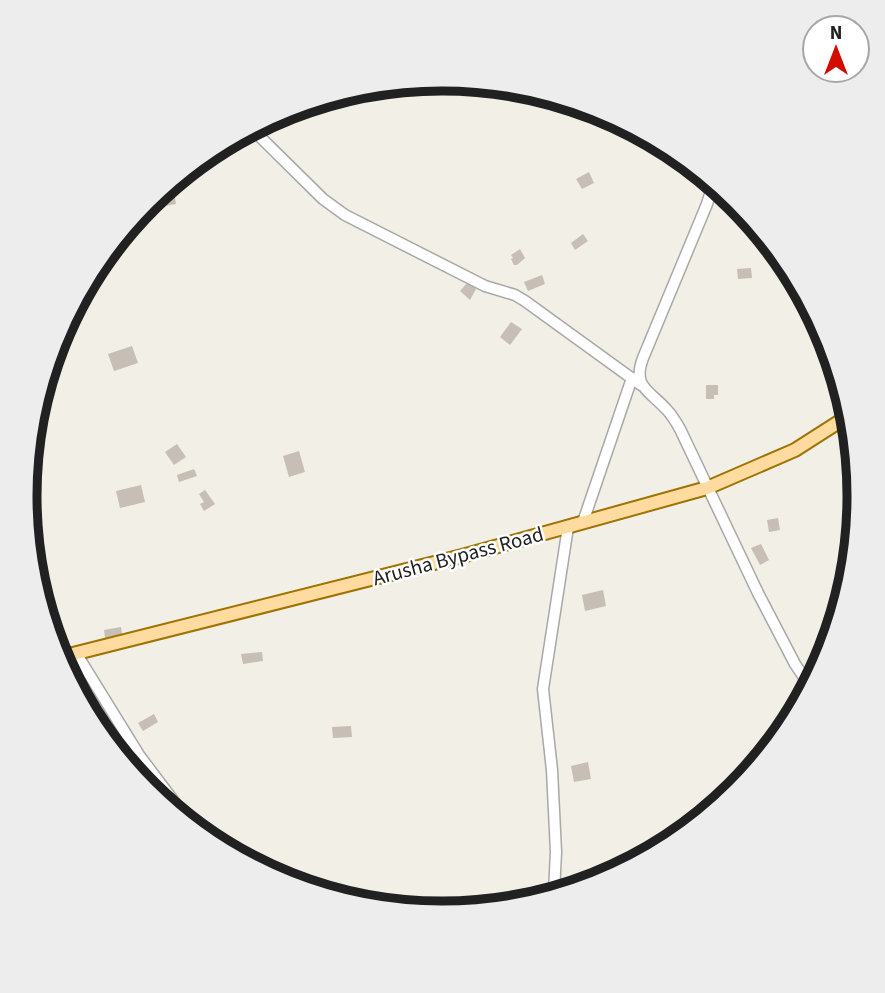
<svg xmlns="http://www.w3.org/2000/svg" width="885" height="993" font-family="'Source Sans 3',sans-serif">
  <style>
    .building { fill: #c7beb6 }
    .lines { fill: none; stroke-linecap: round; stroke-linejoin: round }
    .minor-casing { stroke: #a8a8a8; stroke-width: 13 }
    .major-casing { stroke: #9e7300; stroke-width: 16 }
    .minor { stroke: #fff; stroke-width: 10 }
    .major { stroke: #ffdb9f; stroke-width: 12 }
    .labels { text-anchor: middle; dominant-baseline: central; stroke-width: 5; stroke-linejoin: round; paint-order: stroke }
    .street-label { font-size: 21px; fill: #212121; stroke: #fff }
    .rim { fill: none; stroke: #212121; stroke-width: 9 }
  </style>
  <rect width="100%" height="100%" fill="#f2efe7"/>
  <g class="building">
    <polygon points="589,172 594,183 582,189 576,179"/>
    <polygon points="174,192 176,204 165,206 163,193"/>
    <polygon points="583,234 588,241 575,250 571,243"/>
    <polygon points="520,249 525,258 517,265 514,265 511,259 513,258 511,255"/>
    <polygon points="751,268 752,278 738,279 737,269"/>
    <polygon points="542,275 545,284 528,291 524,282"/>
    <polygon points="468,282 476,289 470,300 460,291"/>
    <polygon points="511,322 522,329 510,345 500,337"/>
    <polygon points="132,346 138,363 114,371 108,354"/>
    <polygon points="706,385 718,385 718,395 714,395 714,399 706,399"/>
    <polygon points="177,444 186,457 174,465 165,452"/>
    <polygon points="299,451 305,472 289,477 283,456"/>
    <polygon points="194,469 197,476 179,482 177,475"/>
    <polygon points="141,485 145,502 120,508 116,491"/>
    <polygon points="205,490 215,504 204,511 200,504 204,502 199,494"/>
    <polygon points="778,518 780,530 769,532 767,520"/>
    <polygon points="761,544 769,560 760,565 751,548"/>
    <polygon points="603,590 606,606 585,611 582,595"/>
    <polygon points="121,627 122,634 105,638 104,630"/>
    <polygon points="262,652 263,661 243,664 241,654"/>
    <polygon points="154,714 158,722 143,731 138,723"/>
    <polygon points="351,726 352,737 333,738 332,727"/>
    <polygon points="588,762 591,779 574,782 571,766"/>
  </g>
  <g class="lines">
    <g class="minor-casing">
      <g id="minor">
        <polyline points="253,130 323,199 345,215 485,286 515,295 525,301 641,385"/>
        <path d="M 713,184 L 707,204 L 643,358 C 632,387 649,390 667,410 C 672,415 676,422 680,429 L 758,593 L 795,664 L 809,685"/>
        <polyline points="583,522 632,378"/>
        <polyline points="76,653 139,755 188,820"/>
        <polyline points="138,779 147,766"/>
        <polyline points="554,892 556,852 552,770 543,689 568,527"/>
      </g>
    </g>
    <g class="major-casing">
      <polyline id="major" points="57,658 462,556 707,488 795,450 845,418"/>
    </g>
    <use href="#minor" class="minor"/>
    <use href="#major" class="major"/>
  </g>
  <g class="labels">
    <g class="street-label">
      <text transform="translate(458 556) rotate(-15)">Arusha Bypass Road</text>
    </g>
  </g>
  <path d="M0 0H885V993H0ZM37 496a405 405 0 1 1 810 0a405 405 0 1 1-810 0Z" fill="#ededed" fill-rule="evenodd"/>
  <path class="rim" d="M37 496a405 405 0 1 1 810 0a405 405 0 1 1-810 0Z"/>
  <g transform="translate(836 49)"><circle r="33" fill="#ffffff" stroke="#a6a6a6" stroke-width="2"/>
  <path d="M0-5L12 26L0 18L-12 26Z" fill="#d20c00"/>
  <text y="-10" font-size="19" font-weight="bold" text-anchor="middle" fill="#212121">N</text>
  </g>
</svg>
